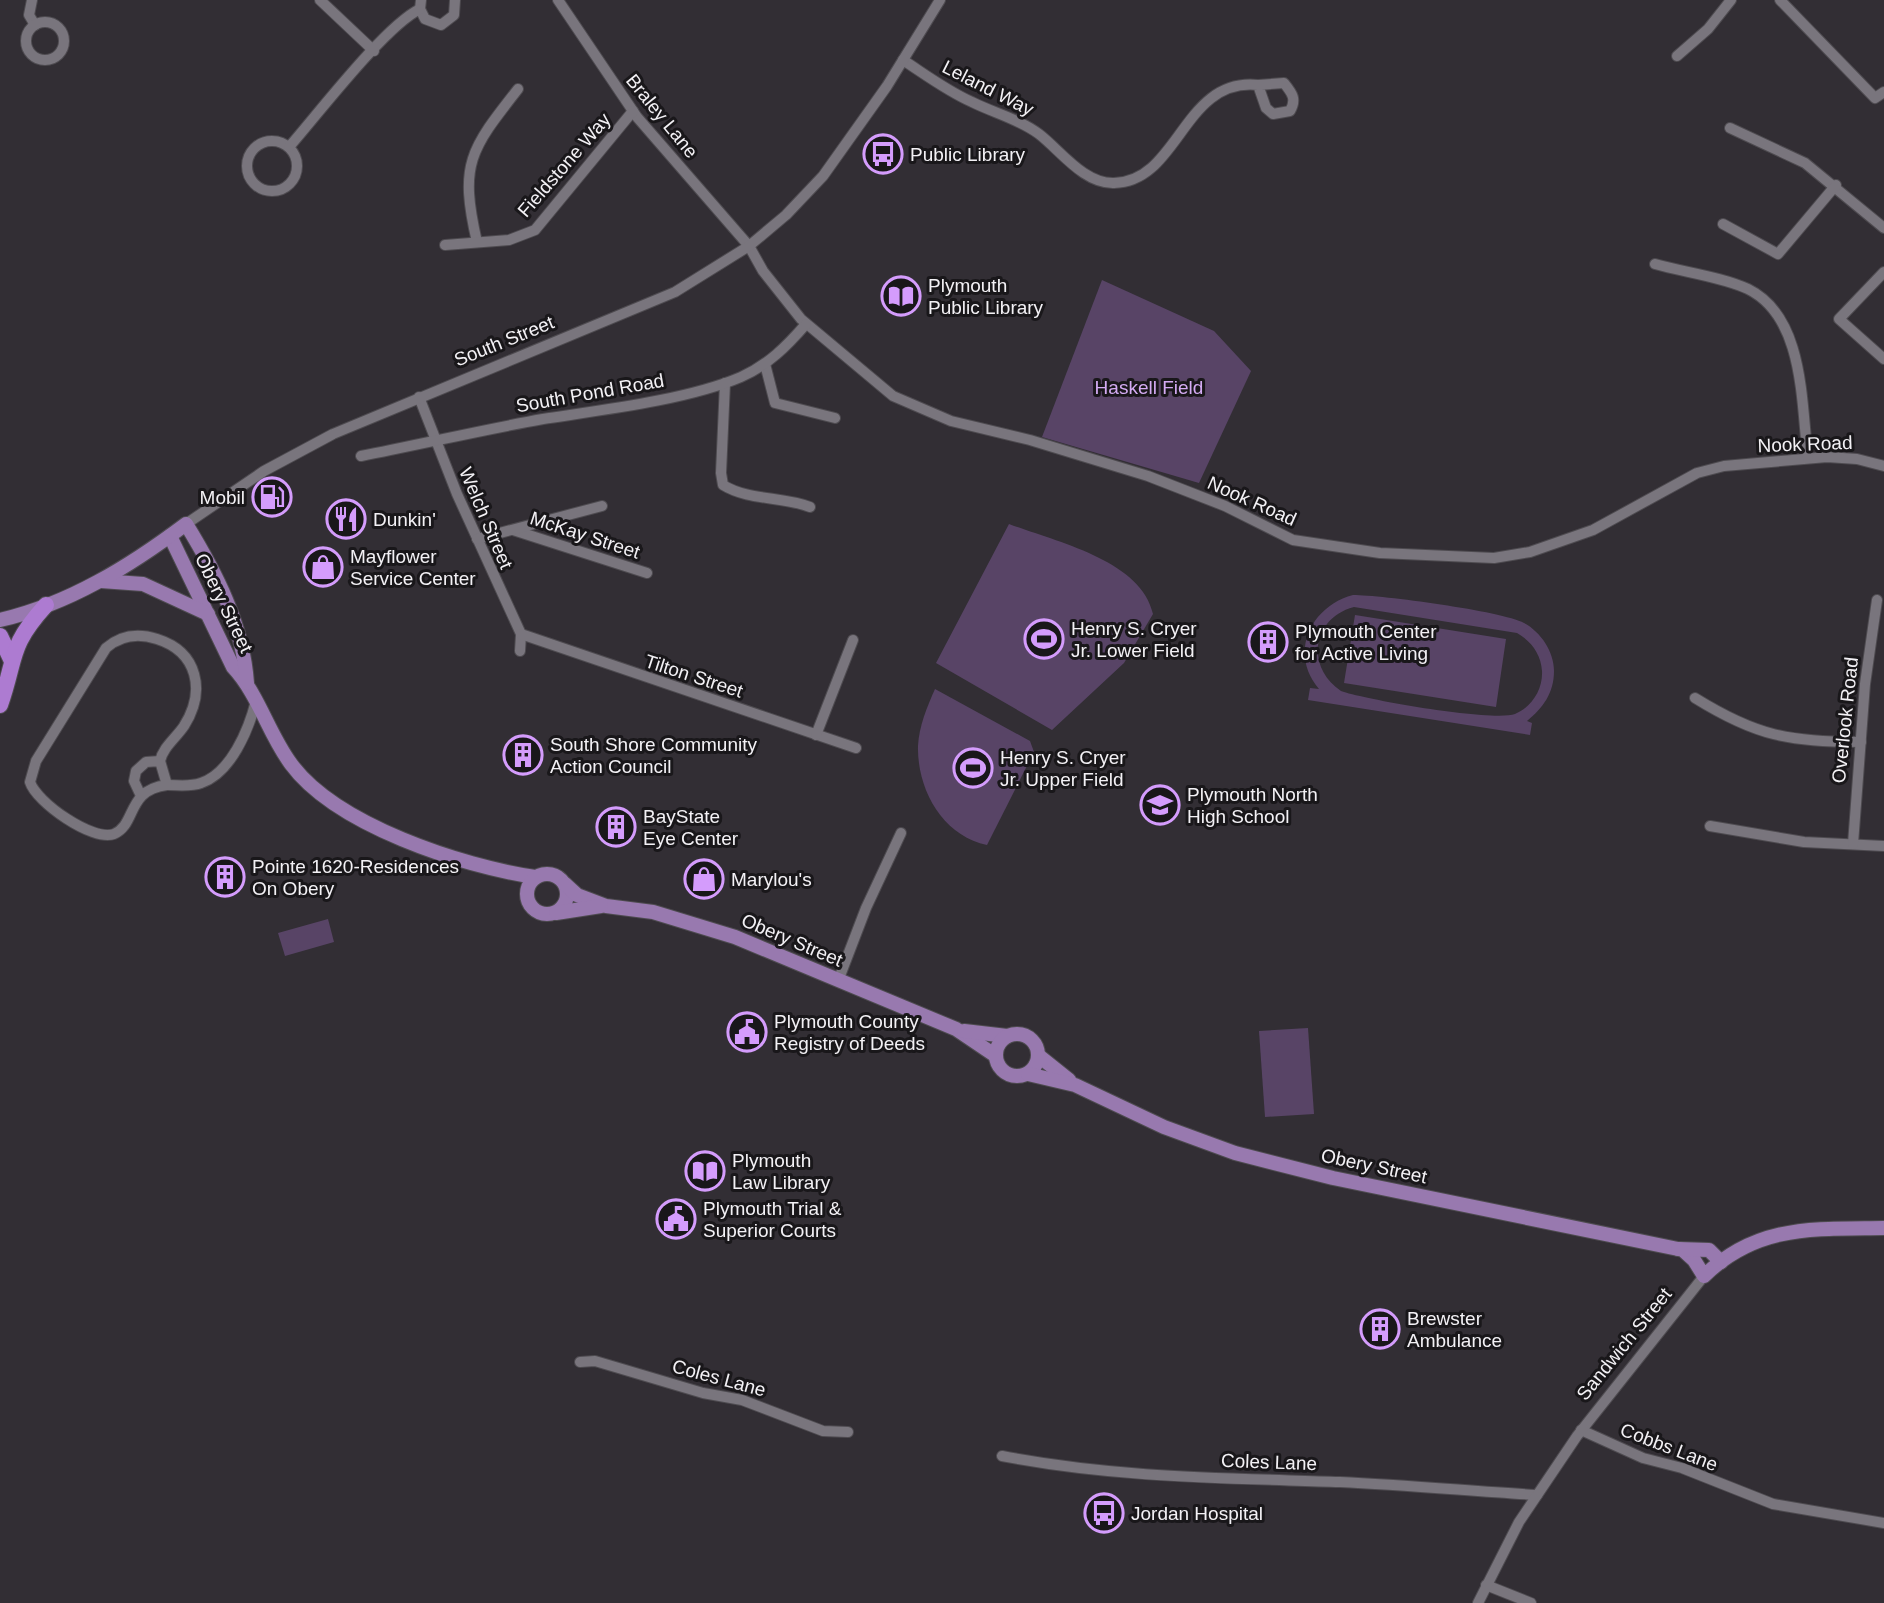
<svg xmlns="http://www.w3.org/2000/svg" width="1884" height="1603" font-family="Arial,sans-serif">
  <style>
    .green { fill: #584466; fill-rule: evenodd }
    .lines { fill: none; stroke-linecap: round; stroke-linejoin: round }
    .minor-casing { stroke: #4e4b50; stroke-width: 12 }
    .major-casing { stroke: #4e4b50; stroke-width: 16 }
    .highway-casing { stroke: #4e4b50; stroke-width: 18 }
    .minor { stroke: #79757d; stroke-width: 10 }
    .major { stroke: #9879af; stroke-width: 14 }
    .highway { stroke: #ad7bd1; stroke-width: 16 }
    .labels { text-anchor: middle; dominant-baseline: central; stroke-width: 6; stroke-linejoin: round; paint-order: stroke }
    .street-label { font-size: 19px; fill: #f3f1f5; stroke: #19171a }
    .poi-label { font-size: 19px; fill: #f3f1f5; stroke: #19171a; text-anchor: start }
    .park-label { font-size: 19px; fill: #d4abf3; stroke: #19171a }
  </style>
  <rect width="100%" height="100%" fill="#322e34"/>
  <g class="green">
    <polygon points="1102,280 1214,331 1251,371 1199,483 1042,437"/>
    <path d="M 1009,524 C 1056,542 1141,560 1153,614 L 1124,663 L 1052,730 L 936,663 Z"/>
    <path d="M 1353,595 C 1381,595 1502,611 1524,623 C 1541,632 1554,652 1554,671 C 1554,693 1543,708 1527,721 L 1532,723 L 1530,735 L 1308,700 L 1310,688 L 1319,689 C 1288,653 1311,606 1353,595 ZM 1354,607 L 1517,633 C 1531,641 1541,654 1542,671 C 1543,689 1532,707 1515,714 C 1494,722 1366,700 1341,691 C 1305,667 1312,618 1354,607 Z"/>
    <polygon points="1355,615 1506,639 1496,707 1344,683"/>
    <path d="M 935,689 L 1030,741 L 1034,752 L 987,845 C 943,836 917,790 918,746 C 919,726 927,707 935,689 Z"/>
    <polygon points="328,919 334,942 285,956 278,933"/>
    <polygon points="1308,1028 1314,1114 1265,1117 1259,1031"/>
  </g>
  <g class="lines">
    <g class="minor-casing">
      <g id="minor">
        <polyline points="32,0 29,15 35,25"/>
        <polyline points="320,0 374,51"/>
        <polyline points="421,0 420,9 425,19 441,25 454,15 455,0"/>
        <polyline points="558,0 637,117 749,246 763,271 801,319 893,396 951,421 1030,440 1148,476 1225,506 1293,540 1380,553 1494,558 1530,552 1593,530 1697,473 1724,466 1827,457 1857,459 1884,466"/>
        <polyline points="1780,0 1875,98 1884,92"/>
        <circle cx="45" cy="41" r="19"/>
        <polyline points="1677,56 1708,29 1731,0"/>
        <path d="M 903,60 C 926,75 947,91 972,102 C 994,113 1019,119 1039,134 C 1061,151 1084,184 1114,183 C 1179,182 1183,77 1258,85 L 1266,108 L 1273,114 L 1290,111 C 1297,99 1292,93 1284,83 L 1258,85"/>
        <polyline points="1730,128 1805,163 1884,228"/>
        <circle cx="272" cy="166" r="25"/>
        <path d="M 289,147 C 318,114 385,26 420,9"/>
        <polyline points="1723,224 1778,254 1836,185"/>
        <path d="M 477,242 C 459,164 470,150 518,89"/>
        <polyline points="445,245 509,240 535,230 633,111"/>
        <path d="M 1655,264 C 1683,272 1723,277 1748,289 C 1805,317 1801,404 1808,458"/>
        <polyline points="1884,272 1839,319 1884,359"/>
        <polyline points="765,364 775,403 835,418"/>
        <path d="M 725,383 L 721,473 L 723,485 C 749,501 782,496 810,507"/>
        <polyline points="419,397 457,494 521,634 520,651"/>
        <path d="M 361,456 C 422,444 482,430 543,419 C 602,410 687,400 741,377 C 768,365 787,346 806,324"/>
        <polyline points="186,524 264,471 333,434 675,292 749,246 786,215 823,176 887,86 940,0"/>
        <polyline points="513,530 647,573"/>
        <polyline points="477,539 602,506"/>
        <polyline points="521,634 856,748"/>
        <path d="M 1695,698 C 1758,737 1788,741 1861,742"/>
        <polyline points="816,735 853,640"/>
        <path d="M 167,785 C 179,785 190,787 201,783 C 231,773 249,729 256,701"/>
        <path d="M 141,796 L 134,781 L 136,771 L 146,762 L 160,761 C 163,747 176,738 184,726 C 206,691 198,652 157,639 C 138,633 121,635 106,648 L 36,761 L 30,782 C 36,802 93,842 114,834 C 137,824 126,790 167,785 L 160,761"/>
        <polyline points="1710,826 1804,842 1884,846"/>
        <polyline points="1853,844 1865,684 1877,600"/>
        <polyline points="838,981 866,908 901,833"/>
        <polyline points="580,1362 595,1361 703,1393 742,1400 823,1431 848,1432"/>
        <polyline points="1581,1430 1643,1458 1682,1468 1773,1504 1884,1523"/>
        <path d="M 1002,1456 C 1116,1478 1225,1478 1340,1482 C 1406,1485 1471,1491 1537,1495"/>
        <polyline points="1486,1585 1531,1603"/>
        <polyline points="1478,1603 1519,1522 1577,1436 1704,1276"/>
      </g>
    </g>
    <g class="major-casing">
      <g id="major">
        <path d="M 170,536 L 233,667 C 259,695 268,733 291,764 C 336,825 461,866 535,877"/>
        <polyline points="101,581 143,584 208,614"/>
        <path d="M 0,620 C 69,604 130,566 186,524 C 216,573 243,625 247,683"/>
        <circle cx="547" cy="894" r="20"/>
        <polyline points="565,884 577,895 606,906 653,912 735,937 956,1029 996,1056"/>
        <polyline points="556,913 601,906"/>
        <polyline points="964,1031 1007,1036"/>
        <circle cx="1017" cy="1055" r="21"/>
        <polyline points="1039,1056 1069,1080"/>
        <path d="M 1028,1074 L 1075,1085 L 1164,1127 L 1235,1153 L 1333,1178 L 1683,1250 L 1694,1260 L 1704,1276 C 1757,1224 1815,1229 1884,1228"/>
        <polyline points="1678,1249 1709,1250 1721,1262"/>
      </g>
    </g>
    <g class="highway-casing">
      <g id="highway">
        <polyline points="0,636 11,659"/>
        <path d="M 0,705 C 17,656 8,647 46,605"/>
      </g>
    </g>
    <use href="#minor" class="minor"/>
    <use href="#major" class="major"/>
    <use href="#highway" class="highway"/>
  </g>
  <defs>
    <g id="bus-ring" transform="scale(2.0125)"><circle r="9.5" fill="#19171a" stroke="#d49cfc" stroke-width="1.5"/><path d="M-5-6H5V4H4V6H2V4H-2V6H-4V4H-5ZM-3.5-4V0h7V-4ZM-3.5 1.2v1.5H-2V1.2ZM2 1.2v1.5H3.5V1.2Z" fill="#d49cfc"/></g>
    <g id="library-ring" transform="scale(2.0125)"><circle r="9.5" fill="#19171a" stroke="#d49cfc" stroke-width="1.5"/><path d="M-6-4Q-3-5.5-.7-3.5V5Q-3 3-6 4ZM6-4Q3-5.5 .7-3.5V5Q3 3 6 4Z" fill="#d49cfc"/></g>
    <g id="fuel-ring" transform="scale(2.0125)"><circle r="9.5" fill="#19171a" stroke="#d49cfc" stroke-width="1.5"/><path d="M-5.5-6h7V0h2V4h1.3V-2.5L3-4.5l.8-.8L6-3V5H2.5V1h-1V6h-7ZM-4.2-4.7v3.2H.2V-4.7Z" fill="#d49cfc"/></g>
    <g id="restaurant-ring" transform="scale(2.0125)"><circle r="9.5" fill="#19171a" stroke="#d49cfc" stroke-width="1.5"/><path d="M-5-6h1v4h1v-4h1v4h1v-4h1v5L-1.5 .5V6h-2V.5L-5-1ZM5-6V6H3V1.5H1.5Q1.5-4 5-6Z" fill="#d49cfc"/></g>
    <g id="shop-ring" transform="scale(2.0125)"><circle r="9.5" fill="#19171a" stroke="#d49cfc" stroke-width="1.5"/><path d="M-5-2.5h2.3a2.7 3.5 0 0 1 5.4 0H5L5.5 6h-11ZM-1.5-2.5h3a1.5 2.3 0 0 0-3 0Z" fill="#d49cfc"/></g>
    <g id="stadium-ring" transform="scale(2.0125)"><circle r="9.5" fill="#19171a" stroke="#d49cfc" stroke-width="1.5"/><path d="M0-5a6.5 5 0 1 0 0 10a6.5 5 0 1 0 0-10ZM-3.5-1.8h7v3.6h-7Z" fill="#d49cfc"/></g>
    <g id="building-ring" transform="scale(2.0125)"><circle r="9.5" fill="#19171a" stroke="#d49cfc" stroke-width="1.5"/><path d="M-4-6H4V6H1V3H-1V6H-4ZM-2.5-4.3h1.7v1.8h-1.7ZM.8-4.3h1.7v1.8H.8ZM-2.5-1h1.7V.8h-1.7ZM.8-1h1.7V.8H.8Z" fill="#d49cfc"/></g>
    <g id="school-ring" transform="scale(2.0125)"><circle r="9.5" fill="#19171a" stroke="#d49cfc" stroke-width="1.5"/><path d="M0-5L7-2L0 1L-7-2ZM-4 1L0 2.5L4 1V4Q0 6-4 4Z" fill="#d49cfc"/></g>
    <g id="civic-ring" transform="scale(2.0125)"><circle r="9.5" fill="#19171a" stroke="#d49cfc" stroke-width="1.5"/><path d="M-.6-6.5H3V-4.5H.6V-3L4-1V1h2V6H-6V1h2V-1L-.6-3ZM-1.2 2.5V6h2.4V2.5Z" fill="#d49cfc"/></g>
  </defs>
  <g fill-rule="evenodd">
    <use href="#bus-ring" x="883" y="154"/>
    <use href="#library-ring" x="901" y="296"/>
    <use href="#fuel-ring" x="272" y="497"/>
    <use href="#restaurant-ring" x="346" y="519"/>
    <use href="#shop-ring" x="323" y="567"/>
    <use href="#stadium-ring" x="1044" y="639"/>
    <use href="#building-ring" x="1268" y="642"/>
    <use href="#building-ring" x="523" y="755"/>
    <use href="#stadium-ring" x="973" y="768"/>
    <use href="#school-ring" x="1160" y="805"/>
    <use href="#building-ring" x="616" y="827"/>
    <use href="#building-ring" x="225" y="877"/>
    <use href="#shop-ring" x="704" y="879"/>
    <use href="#civic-ring" x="747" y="1032"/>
    <use href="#library-ring" x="705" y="1171"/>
    <use href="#civic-ring" x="676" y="1219"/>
    <use href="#building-ring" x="1380" y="1329"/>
    <use href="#bus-ring" x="1104" y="1513"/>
  </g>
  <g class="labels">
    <g class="street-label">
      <text transform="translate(988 88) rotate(27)">Leland Way</text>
      <text transform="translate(662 116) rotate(51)">Braley Lane</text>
      <text transform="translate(564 165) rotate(-49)">Fieldstone Way</text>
      <text transform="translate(504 341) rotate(-22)">South Street</text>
      <text transform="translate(590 393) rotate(-10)">South Pond Road</text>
      <text transform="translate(1805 444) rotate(-2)">Nook Road</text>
      <text transform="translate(1252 501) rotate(24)">Nook Road</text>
      <text transform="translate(486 518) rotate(67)">Welch Street</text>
      <text transform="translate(585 535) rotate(18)">McKay Street</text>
      <text transform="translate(224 603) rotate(64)">Obery Street</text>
      <text transform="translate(694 676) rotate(18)">Tilton Street</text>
      <text transform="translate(1845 720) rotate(-84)">Overlook Road</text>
      <text transform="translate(792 940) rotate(23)">Obery Street</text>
      <text transform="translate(1374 1166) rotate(12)">Obery Street</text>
      <text transform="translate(1624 1344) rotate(-51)">Sandwich Street</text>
      <text transform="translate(719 1378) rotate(15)">Coles Lane</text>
      <text transform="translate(1669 1447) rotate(21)">Cobbs Lane</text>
      <text transform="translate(1269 1462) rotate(2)">Coles Lane</text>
    </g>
    <g class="poi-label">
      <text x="910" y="154">Public Library</text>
      <text x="928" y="285">Plymouth<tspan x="928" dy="22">Public Library</tspan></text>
      <text x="245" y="497" text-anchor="end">Mobil</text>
      <text x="373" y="519">Dunkin'</text>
      <text x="350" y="556">Mayflower<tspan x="350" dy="22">Service Center</tspan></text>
      <text x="1071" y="628">Henry S. Cryer<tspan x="1071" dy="22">Jr. Lower Field</tspan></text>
      <text x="1295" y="631">Plymouth Center<tspan x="1295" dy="22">for Active Living</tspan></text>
      <text x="550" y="744">South Shore Community<tspan x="550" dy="22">Action Council</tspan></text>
      <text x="1000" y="757">Henry S. Cryer<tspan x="1000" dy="22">Jr. Upper Field</tspan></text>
      <text x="1187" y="794">Plymouth North<tspan x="1187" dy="22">High School</tspan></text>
      <text x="643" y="816">BayState<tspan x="643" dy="22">Eye Center</tspan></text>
      <text x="252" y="866">Pointe 1620-Residences<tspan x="252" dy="22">On Obery</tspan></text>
      <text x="731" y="879">Marylou's</text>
      <text x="774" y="1021">Plymouth County<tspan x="774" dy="22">Registry of Deeds</tspan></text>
      <text x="732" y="1160">Plymouth<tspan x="732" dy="22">Law Library</tspan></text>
      <text x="703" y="1208">Plymouth Trial &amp;<tspan x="703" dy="22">Superior Courts</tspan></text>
      <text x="1407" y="1318">Brewster<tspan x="1407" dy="22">Ambulance</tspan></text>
      <text x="1131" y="1513">Jordan Hospital</text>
    </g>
    <g class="park-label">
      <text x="1149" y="387">Haskell Field</text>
    </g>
  </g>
</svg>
